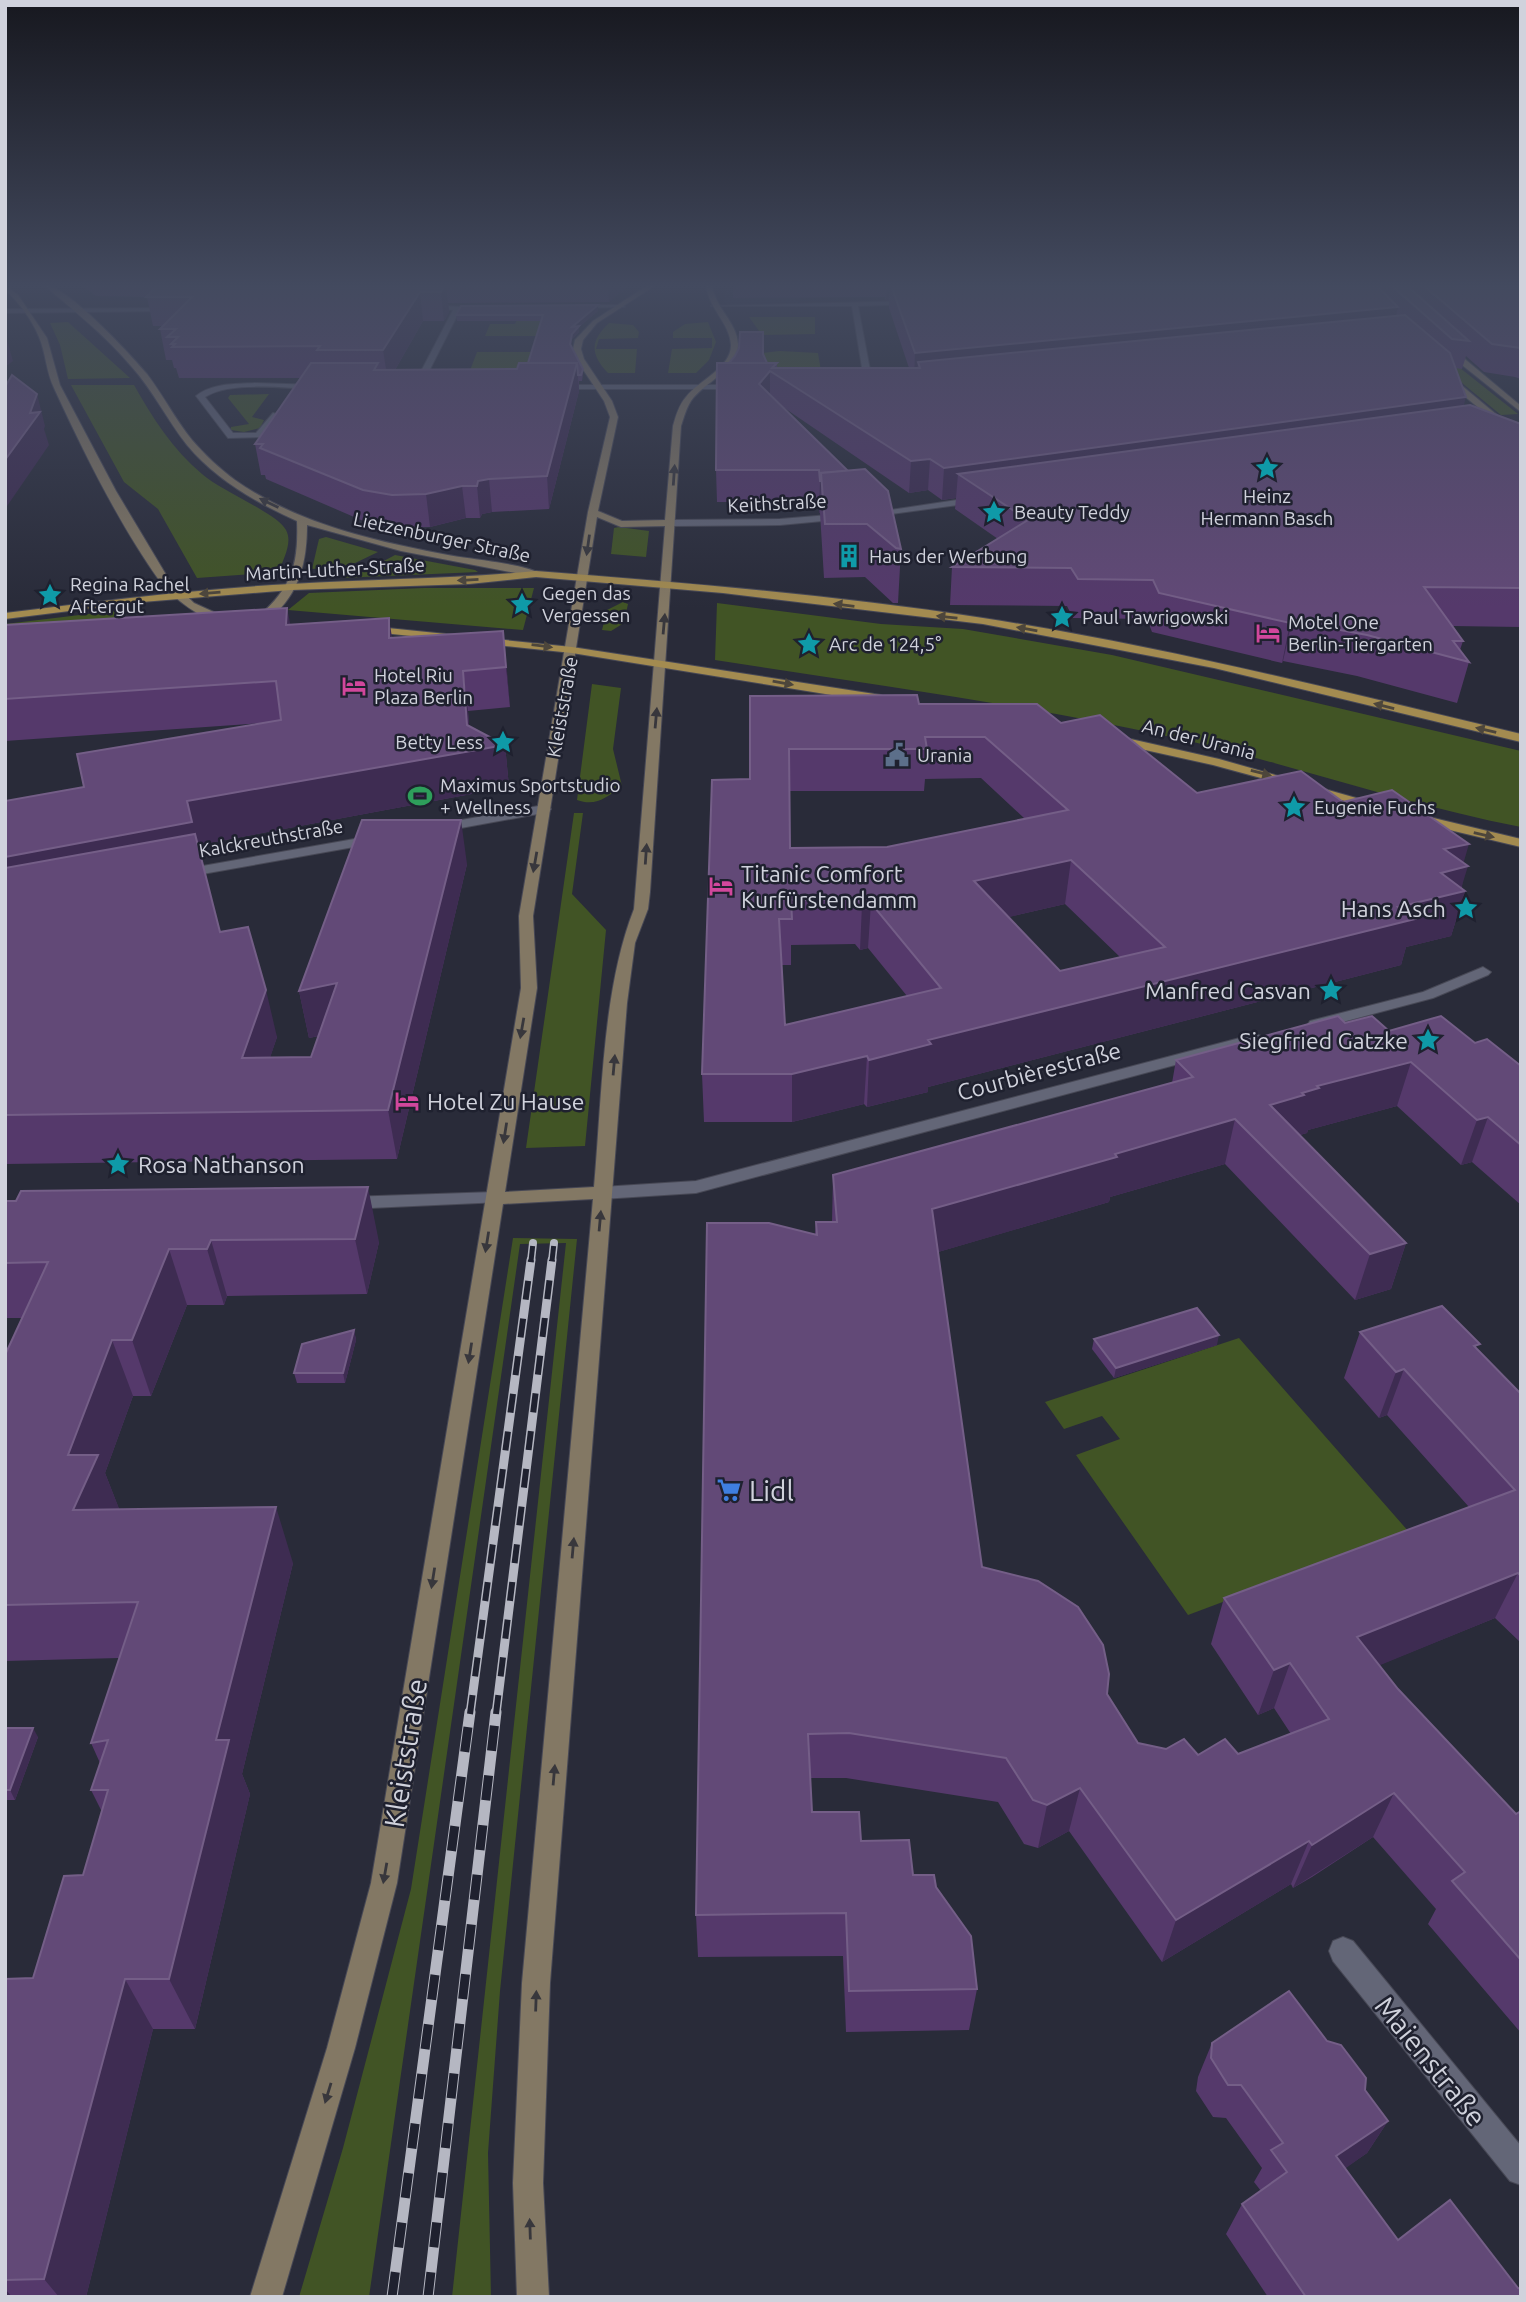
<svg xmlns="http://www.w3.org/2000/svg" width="1526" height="2302" font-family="Ubuntu,sans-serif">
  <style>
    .built { fill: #2f3146 }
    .green { fill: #415425 }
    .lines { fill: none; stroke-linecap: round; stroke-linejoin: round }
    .street-casing { stroke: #474855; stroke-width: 2 }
    .secondary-casing { stroke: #474855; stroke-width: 2 }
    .primary-casing { stroke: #474855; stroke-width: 2 }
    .street { fill: #636677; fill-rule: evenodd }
    .secondary { fill: #837864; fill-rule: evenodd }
    .primary { fill: #a38b50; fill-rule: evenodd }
    .rail-far2-casing { stroke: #b5b7c2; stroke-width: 8 }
    .rail-far1-casing { stroke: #b5b7c2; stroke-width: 9 }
    .rail-casing { stroke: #b5b7c2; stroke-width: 11 }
    .rail-far2 { stroke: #1f212f; stroke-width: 5; stroke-dasharray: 15; stroke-linecap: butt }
    .rail-far1 { stroke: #1f212f; stroke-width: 6; stroke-dasharray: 19; stroke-linecap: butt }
    .rail { stroke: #1f212f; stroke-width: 9; stroke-dasharray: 25; stroke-linecap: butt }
    .wall { fill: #55396b; fill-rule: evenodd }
    .shaded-wall { fill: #3e2c52 }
    .building { fill: #624977; stroke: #745e87; stroke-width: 2; fill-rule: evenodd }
    .oneway { fill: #38373c }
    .oneway2 { fill: #4d463b }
    .labels { text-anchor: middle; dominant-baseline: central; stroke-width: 5; stroke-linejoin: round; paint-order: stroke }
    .far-poi-label { font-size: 19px; fill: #d0d2dc; stroke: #1f212f; text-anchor: start }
    .far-street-label { font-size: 19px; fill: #d0d2dc; stroke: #1f212f }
    .poi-label { font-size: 23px; fill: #d0d2dc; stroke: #1f212f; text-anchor: start }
    .street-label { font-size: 23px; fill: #d0d2dc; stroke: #1f212f }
    .near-poi-label { font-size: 28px; fill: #d0d2dc; stroke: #1f212f; text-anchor: start }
    .near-street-label { font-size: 28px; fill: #d0d2dc; stroke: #1f212f }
  </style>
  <rect width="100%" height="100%" fill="#292b39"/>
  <polygon class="built" points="725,285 810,285 796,305 728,305 724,301"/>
  <g class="green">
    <polygon points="749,317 815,317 815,334 762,335"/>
    <polygon points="518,318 574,318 552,336 485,336 490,324 515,324"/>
    <polygon points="68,322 130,378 68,379 60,345 50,323"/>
    <polygon points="708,322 716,342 709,360 696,373 668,373 672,349 712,348 712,338 673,338 673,332 685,324"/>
    <path d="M 609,323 L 633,325 L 639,332 L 638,338 L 599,339 L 596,349 L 637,349 L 635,373 L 608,373 C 590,354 590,341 609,323 Z"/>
    <polygon points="780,351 818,353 821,371 750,372 762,353"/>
    <polygon points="477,352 547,352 557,373 469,373"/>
    <polygon points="1450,360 1518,414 1501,415 1456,378"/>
    <path d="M 71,385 L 134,385 C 152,417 173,450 202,474 C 221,491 277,513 286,530 C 293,543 283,559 279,572 L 197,578 L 158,509 L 124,482 Z"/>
    <polygon points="269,394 252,417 264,420 260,428 244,432 231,430 231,427 249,424 228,398 230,395"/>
    <polygon points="619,527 649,531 646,557 611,554 614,528"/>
    <polygon points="326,537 378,552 351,565 312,569 319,539"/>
    <polygon points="395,555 475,570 478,572 341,578 365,571"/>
    <polygon points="424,588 534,588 523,630 288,610 309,593"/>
    <polygon points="623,602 628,604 624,623 611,631 602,630 607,610"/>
    <path d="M 717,603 L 881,624 L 963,629 L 1112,655 L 1521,751 L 1521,827 C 1402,804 1289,763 1171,737 C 1021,704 868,684 715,660 Z"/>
    <polygon points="113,611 123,621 5,632 5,624"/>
    <path d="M 592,684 L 621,688 L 613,749 L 622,786 C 607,797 596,807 577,800 Z"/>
    <polygon points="574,813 583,813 572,894 606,930 585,1146 526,1148"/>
    <polygon points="513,1238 577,1239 500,1991 488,2153 491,2297 452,2297 566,1243 520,1244 369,2297 299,2297 343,2148 411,1889"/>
    <polygon points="1239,1338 1409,1532 1188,1615 1076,1455 1120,1439 1102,1416 1064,1429 1045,1402"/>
  </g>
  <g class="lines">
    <g class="street-casing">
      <g id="street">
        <polygon points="912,301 914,304 858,306 873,386 869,388 865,386 852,306 711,306"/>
        <polygon points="426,305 485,308 460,310 423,383 419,385 415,383 453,310 424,308"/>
        <polygon points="576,305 622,305 625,307 574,308"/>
        <polygon points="172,308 170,311 5,313 5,309"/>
        <path d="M 255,383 L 318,385 L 322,387 L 318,389 C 287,389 231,380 205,397 L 233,433 L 256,433 L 273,413 L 280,415 L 261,437 L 228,438 L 196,396 C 212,383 235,384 255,383 Z"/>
        <polygon points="556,385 741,385 745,387 741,389 553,389"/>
        <polygon points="977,497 982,500 980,502 869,517 864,514"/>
        <polygon points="841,514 844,515 844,519 780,525 670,526 665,523 670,520 780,519"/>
        <polygon points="544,805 551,809 549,812 439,832 432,828 439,824"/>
        <polygon points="377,835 384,839 382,842 180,878 173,874 180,870"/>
        <polygon points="1483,967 1491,972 1488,975 1433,998 1316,1029 1308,1024 1310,1021 1423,992"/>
        <polygon points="1255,1034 1261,1036 1263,1039 1261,1042 696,1193 602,1199 593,1193 602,1187 696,1181"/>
        <polygon points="495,1192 501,1194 504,1198 501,1202 348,1209 339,1203 348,1197"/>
        <polygon points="1343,1937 1353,1941 1521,2146 1521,2185 1510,2181 1333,1961 1329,1951 1333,1941"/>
      </g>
    </g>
    <g class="secondary-casing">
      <g id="secondary">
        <path d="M 5,285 L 18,295 L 47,338 L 60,385 L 116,491 L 168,578 L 194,603 L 229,619 L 229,623 C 208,626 171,597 159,580 C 119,524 83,451 54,388 C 46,372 46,353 39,337 C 32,320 19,302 5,290 Z"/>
        <path d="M 44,285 C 67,285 131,355 147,374 C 163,395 175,419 192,440 C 204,454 220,469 235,480 C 298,524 374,541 448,555 C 469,559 526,564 541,574 L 536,577 L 401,551 L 307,525 C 307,560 300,594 271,617 C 265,622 261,627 252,626 L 252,622 C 289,591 299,570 297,521 C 257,503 216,480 187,445 C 167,420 153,390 131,366 C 105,335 74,311 44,285 Z"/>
        <path d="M 648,285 L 656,285 L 597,323 L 583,340 L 581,349 L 584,359 L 612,401 L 618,417 L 598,511 L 622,521 L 665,520 L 673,426 C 676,415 679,405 686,397 C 699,380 731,368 731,345 C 730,323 708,308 706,285 L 712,285 C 715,308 737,322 738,344 C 739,370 704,382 691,401 C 686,409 684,417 681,426 L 650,892 L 648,909 L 635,943 L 627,1003 L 550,1983 L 543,2183 L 549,2297 L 517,2297 L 513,2183 L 522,1983 L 593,1199 L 503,1204 L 397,1883 L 355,2048 L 282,2297 L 250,2297 L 327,2048 L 371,1883 L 521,988 L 519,916 L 588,512 L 610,417 L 604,401 L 576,359 L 573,349 L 575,340 L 593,321 ZM 597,517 L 621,527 L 665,526 L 634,909 C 602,990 602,1100 594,1187 L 505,1192 L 537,988 L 533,916 Z"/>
        <polygon points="1442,345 1448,345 1521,406 1521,412 1442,349"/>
        <polygon points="1443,375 1449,375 1521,435 1521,442 1443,379"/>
      </g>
    </g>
    <g class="primary-casing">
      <g id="primary">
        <path d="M 536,571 C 685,583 835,595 983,618 C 1164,646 1343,692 1521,734 L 1521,742 L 1214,668 L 983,624 L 723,593 L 536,577 L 469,584 L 291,590 L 142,602 L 5,619 L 5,613 C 100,601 196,589 291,584 C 373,579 454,579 536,571 Z"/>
        <polygon points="368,626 572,647 881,695 887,699 881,703 572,653 364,631 364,627"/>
        <polygon points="1113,735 1219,759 1381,805 1374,809 1213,765 1109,742 1107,739"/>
        <polygon points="1421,815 1521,839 1521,847 1416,822 1416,816"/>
      </g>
    </g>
    <use href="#street" class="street"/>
    <use href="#secondary" class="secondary"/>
    <use href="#primary" class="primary"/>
    <g class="rail-far2-casing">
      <g id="rail-far2">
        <polyline points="531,1261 533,1243"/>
        <polyline points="552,1261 554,1243"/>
      </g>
    </g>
    <g class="rail-far1-casing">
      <g id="rail-far1">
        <polyline points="470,1714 531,1260"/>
        <polyline points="496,1714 552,1260"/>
      </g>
    </g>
    <g class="rail-casing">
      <g id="rail">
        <polyline points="392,2297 470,1712"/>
        <polyline points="428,2297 496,1712"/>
      </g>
    </g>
    <use href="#rail-far2" class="rail-far2"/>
    <use href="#rail-far1" class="rail-far1"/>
    <use href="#rail" class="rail"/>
  </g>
  <g class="wall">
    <polygon points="81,285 629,285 609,302 448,303 449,312 444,321 423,321 395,370 517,369 528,363 541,321 457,321 456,315 598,305 598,311 579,327 579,332 572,339 571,346 583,369 583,374 582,381 579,381 579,391 549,509 492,512 482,514 480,518 466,518 430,527 397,528 368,523 266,479 265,475 261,475 255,444 301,378 179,378 176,368 174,368 172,360 166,360 160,329 162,326 153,326 147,297 96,296"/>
    <polygon points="733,285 1521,285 1521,379 1515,377 1484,372 1466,356 1462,369 1455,368 1463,406 1521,424 1521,627 1452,626 1463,641 1460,650 1469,662 1457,703 1357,676 1283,661 1282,663 1152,632 1147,619 1073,618 1067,606 950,605 952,567 998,539 955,509 956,498 942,500 928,490 909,493 783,407 901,549 898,603 893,603 865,577 824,578 820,513 819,513 819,502 717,502 716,470 729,363 763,354 767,363 777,363 777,368 909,368 889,308 889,300 886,301 885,297 733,298"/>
    <polygon points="5,625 291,625 392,638 503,631 510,707 468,711 469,726 505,745 509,787 198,845 220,932 277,1037 270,1057 311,1057 319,1036 309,1038 299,991 467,864 397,1159 5,1164 5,801 84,787 262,723 5,741"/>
    <path d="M 750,696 L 919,704 L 1061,723 L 1197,793 L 1343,802 L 1463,863 L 1462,888 L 1465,891 L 1451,936 L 1406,947 L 1401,965 L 928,1087 L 928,1092 L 867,1107 L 864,1104 L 792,1122 L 704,1122 L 702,1074 L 750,779 ZM 981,778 L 1025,819 L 887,847 L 790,848 L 789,791 L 924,791 L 925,779 ZM 1065,904 L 1120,957 L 1060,971 L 1008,917 ZM 855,944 L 860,950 L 868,948 L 907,996 L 785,1025 L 782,965 L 791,965 L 791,945 Z"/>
    <polygon points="1345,1023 1389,1031 1475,1043 1521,1066 1521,1205 1472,1162 1461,1165 1397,1106 1308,1130 1307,1133 1300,1135 1406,1243 1391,1289 1355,1300 1225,1164 1110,1197 1109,1202 938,1252 982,1567 1107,1694 1138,1743 1198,1755 1238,1754 1291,1734 1274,1708 1258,1715 1211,1644 1224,1598 1469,1507 1387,1415 1379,1418 1344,1378 1360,1332 1477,1350 1521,1394 1521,1643 1495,1618 1379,1665 1398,1689 1516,1814 1521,1811 1521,2033 1428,1924 1436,1909 1373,1837 1312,1877 1293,1888 1291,1884 1162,1962 1069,1831 1038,1848 1024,1844 998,1802 846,1778 810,1778 812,1812 861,1841 913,1875 936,1887 977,1989 969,2030 846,2032 843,1956 698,1957 696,1915 815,1234 816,1222 832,1222 833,1175 1172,1083 1176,1060"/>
    <polygon points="21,1191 379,1242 367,1294 227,1296 224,1305 187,1305 151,1396 133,1396 105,1473 119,1509 293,1563 242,1774 250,1794 195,2029 153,2029 86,2297 5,2297 5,1979 33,1978 83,1875 102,1812 91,1790 100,1763 91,1743 119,1658 5,1661 5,1355 22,1318 5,1318 5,1201 16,1201"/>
    <polygon points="354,1330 356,1340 345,1383 297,1383 294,1373"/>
    <polygon points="1094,1339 1217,1345 1114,1378 1092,1349"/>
    <polygon points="5,1728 38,1737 15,1800 5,1800"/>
    <polygon points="1212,2043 1365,2090 1388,2121 1367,2153 1345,2168 1398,2240 1521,2297 1268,2297 1226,2234 1242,2204 1261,2191 1254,2182 1262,2168 1226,2118 1213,2117 1196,2091 1198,2077"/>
  </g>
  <g class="shaded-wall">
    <polygon points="444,285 446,285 449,312 444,321 441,292"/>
    <polygon points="608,285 629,285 609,302"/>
    <polygon points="887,285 890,285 889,300 886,301"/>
    <polygon points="420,292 423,321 388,382 383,350"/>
    <polygon points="598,305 598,311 579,327 579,332 572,339 570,350 572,327"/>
    <polygon points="1398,307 1392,335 920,368 918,362 916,381 914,381 915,353"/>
    <polygon points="5,333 13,361 5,367"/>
    <polygon points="577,363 579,391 549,509 547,476"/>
    <polygon points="770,371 770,399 759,384"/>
    <polygon points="37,394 45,426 44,429 49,445 5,509 5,460 30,413"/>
    <polygon points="1466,397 1458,427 958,474 956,498 942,500 944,468"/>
    <polygon points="930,459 928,490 909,493 911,461"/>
    <polygon points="489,479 492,512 482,514 480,518 477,486 478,481"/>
    <polygon points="820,481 821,481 820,513 819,513"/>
    <polygon points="462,486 466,518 430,527 426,494"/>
    <polygon points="287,608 295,647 286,625"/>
    <polygon points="389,618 395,657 389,638"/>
    <polygon points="1292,621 1283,661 1282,663 1290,623"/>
    <polygon points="503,631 507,670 510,707 506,667"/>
    <polygon points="463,671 468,711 471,751 505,745 509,787 198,845 5,904 5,857 187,801 467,725"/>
    <polygon points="461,820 467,864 397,1159 388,1110"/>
    <polygon points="1469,844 1462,868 1468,866 1460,892 1465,891 1451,936 1406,947 1401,965 928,1087 928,1092 867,1107 869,1060 928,1040 1398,907 1444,849"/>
    <polygon points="1071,860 1065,904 970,926 974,881"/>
    <polygon points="871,903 868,948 860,950 862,905"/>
    <polygon points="337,983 347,1030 309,1038 299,991"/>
    <polygon points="266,990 277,1037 254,1106 242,1058"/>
    <polygon points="867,1056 864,1104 792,1122 792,1074"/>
    <polygon points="1411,1062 1397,1106 1308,1130 1307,1133 1292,1137 1270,1105 1302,1093 1317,1086"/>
    <polygon points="1488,1117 1472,1162 1461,1165 1477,1120"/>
    <polygon points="1235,1119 1225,1164 1110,1197 1109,1202 928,1255 932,1209 1115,1154"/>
    <polygon points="368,1187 379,1242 367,1294 355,1239"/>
    <polygon points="211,1240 227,1296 224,1305 207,1249"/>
    <polygon points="1406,1243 1391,1289 1355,1300 1370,1254"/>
    <polygon points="169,1249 187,1305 151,1396 132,1340"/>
    <polygon points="354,1330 356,1340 345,1383 343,1373"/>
    <polygon points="1219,1335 1217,1345 1114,1378 1116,1368"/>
    <polygon points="112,1340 133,1396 105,1473 120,1511 73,1510 68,1455"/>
    <polygon points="1404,1369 1387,1415 1379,1418 1396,1372"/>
    <polygon points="276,1507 293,1563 242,1774 250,1794 195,2029 169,1979 216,1740"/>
    <polygon points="1518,1573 1495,1618 1339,1682 1357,1637"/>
    <polygon points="1290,1663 1274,1708 1258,1715 1274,1670"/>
    <polygon points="33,1728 38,1737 15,1800 10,1790"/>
    <polygon points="1080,1788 1069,1831 1038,1848 1047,1805"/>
    <polygon points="1394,1793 1373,1837 1293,1888 1312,1845"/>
    <polygon points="1309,1841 1291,1884 1162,1962 1176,1920"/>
    <polygon points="125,1979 153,2029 86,2297 59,2297 44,2279"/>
    <polygon points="1388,2121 1367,2153 1318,2188 1336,2156"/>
    <polygon points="5,2289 12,2297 5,2297"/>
  </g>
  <g class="building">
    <polygon points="158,285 444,285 441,292 420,292 383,350 317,350 320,346 172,347 175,344 171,344 178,337 167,337 176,329 160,329 192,297 146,297"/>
    <polygon points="891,285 1376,285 1398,307 915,353"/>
    <polygon points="1391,285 1406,285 1469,341 1452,339"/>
    <polygon points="1423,285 1521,285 1521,348 1492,344"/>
    <polygon points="598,305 572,327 579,326 572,334 570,344 583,369 581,375 578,375 577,363 528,363 543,315 456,315 461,306"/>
    <polygon points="1405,315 1450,353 1466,397 944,468 930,459 911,461 770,371 759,384 848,471 821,473 821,481 820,481 819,470 716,470 717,363 777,363 772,368 920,368 918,362"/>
    <polygon points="740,332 763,332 763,354 767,363 729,363 735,356 739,348"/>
    <polygon points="311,363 378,363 374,370 517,369 519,363 577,363 547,476 489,479 478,481 477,486 462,486 426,494 392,495 363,490 260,448 263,444 255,444"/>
    <polygon points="12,375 37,394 30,413 40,412 5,460 5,387"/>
    <polygon points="1470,405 1521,424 1521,588 1424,587 1463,641 1453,641 1469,662 1367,635 1292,621 1290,623 1159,593 1153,580 1078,579 1071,568 952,567 1028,520 958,474"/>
    <polygon points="865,469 888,491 901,549 896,548 867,524 825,524 821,473"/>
    <polygon points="287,608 286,625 389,618 389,638 503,631 506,667 463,671 467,725 505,745 187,801 192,822 5,857 5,801 84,787 77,754 281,720 276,681 5,699 5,625"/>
    <path d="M 917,695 L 919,704 L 1037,704 L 1061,723 L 1100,715 L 1197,793 L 1301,771 L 1343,802 L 1392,790 L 1469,844 L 1444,849 L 1468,866 L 1441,873 L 1465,891 L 1398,907 L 1415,919 L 928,1040 L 931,1044 L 869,1060 L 867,1056 L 792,1074 L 702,1074 L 712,780 L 750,779 L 750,696 ZM 925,737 L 985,737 L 1068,810 L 887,847 L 790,848 L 789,749 L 927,749 ZM 1071,860 L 1165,947 L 1060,971 L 974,881 ZM 857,899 L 862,905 L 871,903 L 941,988 L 785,1025 L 779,919 L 792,919 L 791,900 Z"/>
    <polygon points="362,820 461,820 388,1110 5,1115 5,868 195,834 220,932 248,927 266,990 242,1058 311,1057 337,983 299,991"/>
    <polygon points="1338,1016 1345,1023 1372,1016 1389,1031 1441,1016 1475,1043 1487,1039 1521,1066 1521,1145 1488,1117 1477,1120 1411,1062 1317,1086 1319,1088 1302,1093 1304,1095 1270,1105 1406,1243 1370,1254 1235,1119 1115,1154 1117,1157 932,1209 982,1567 1038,1581 1078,1607 1103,1645 1109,1674 1107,1694 1138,1743 1166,1749 1184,1739 1198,1755 1225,1739 1238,1754 1329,1719 1290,1663 1274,1670 1224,1598 1515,1490 1404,1369 1396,1372 1360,1332 1442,1306 1480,1344 1474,1346 1521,1394 1521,1576 1518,1573 1357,1637 1398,1689 1516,1814 1521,1811 1521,1960 1452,1881 1465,1872 1394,1793 1331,1833 1312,1845 1309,1841 1176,1920 1080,1788 1047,1805 1033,1800 1006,1758 849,1733 808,1734 812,1812 859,1812 861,1841 909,1840 913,1875 934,1875 936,1887 971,1936 977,1989 849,1991 846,1913 696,1915 707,1223 769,1223 817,1235 816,1222 837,1222 833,1175 1193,1077 1176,1060"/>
    <polygon points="368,1187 355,1239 211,1240 207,1249 169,1249 132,1340 112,1340 68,1455 98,1455 73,1510 276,1507 216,1740 229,1740 169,1979 125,1979 44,2279 5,2280 5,1979 33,1978 64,1876 83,1875 108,1790 91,1790 108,1740 91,1743 138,1602 5,1605 5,1355 48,1262 5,1263 5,1201 16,1201 21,1191"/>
    <polygon points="1197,1308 1219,1335 1116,1368 1094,1339"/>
    <polygon points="354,1330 343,1373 294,1373 302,1344"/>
    <polygon points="5,1728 33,1728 10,1790 5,1790"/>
    <polygon points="1289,1991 1327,2041 1341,2045 1366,2078 1365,2090 1388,2121 1336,2156 1398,2240 1450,2200 1518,2288 1521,2289 1521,2297 1306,2297 1242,2204 1287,2172 1271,2150 1283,2143 1241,2085 1228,2085 1211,2058 1212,2043"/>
  </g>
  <defs><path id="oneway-solid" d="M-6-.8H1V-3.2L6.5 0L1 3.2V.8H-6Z" transform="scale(1.75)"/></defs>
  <g class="oneway">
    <use href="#oneway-solid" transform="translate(674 475) rotate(-86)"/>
    <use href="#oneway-solid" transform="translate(269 503) rotate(-154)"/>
    <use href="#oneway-solid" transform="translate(588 545) rotate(98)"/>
    <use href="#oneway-solid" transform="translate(664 624) rotate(-85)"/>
    <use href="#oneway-solid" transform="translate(656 718) rotate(-85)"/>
    <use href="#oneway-solid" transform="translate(646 854) rotate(-86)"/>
    <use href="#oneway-solid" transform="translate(535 862) rotate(100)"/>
    <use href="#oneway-solid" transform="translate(522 1028) rotate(100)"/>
    <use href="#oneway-solid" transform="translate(614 1065) rotate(-85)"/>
    <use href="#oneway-solid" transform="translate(505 1133) rotate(99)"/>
    <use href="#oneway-solid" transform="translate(600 1221) rotate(-85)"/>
    <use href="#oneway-solid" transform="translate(487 1242) rotate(99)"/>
    <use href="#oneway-solid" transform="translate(470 1353) rotate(99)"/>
    <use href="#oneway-solid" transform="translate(573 1548) rotate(-85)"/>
    <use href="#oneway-solid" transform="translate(433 1578) rotate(99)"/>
    <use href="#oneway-solid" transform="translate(554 1775) rotate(-85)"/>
    <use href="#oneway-solid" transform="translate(385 1873) rotate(100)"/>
    <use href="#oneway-solid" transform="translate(536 2001) rotate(-88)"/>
    <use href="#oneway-solid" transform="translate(328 2093) rotate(107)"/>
    <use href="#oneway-solid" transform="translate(530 2229) rotate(-92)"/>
  </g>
  <g class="oneway2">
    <use href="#oneway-solid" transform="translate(468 580) rotate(177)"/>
    <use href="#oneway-solid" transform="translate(210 593) rotate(175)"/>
    <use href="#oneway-solid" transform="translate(844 605) rotate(-173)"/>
    <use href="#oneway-solid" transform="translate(947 617) rotate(-174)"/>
    <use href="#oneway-solid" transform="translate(1027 629) rotate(-170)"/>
    <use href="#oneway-solid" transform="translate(542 646) rotate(7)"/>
    <use href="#oneway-solid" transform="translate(783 683) rotate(10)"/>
    <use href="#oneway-solid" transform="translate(1384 706) rotate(-166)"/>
    <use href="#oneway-solid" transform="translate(1486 730) rotate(-167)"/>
    <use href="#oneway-solid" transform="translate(1261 773) rotate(14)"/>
    <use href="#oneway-solid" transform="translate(1484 835) rotate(13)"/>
  </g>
  <linearGradient id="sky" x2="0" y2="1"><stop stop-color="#17181f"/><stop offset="0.47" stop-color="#434a5f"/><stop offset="1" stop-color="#434a5f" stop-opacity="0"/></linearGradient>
  <rect width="1526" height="608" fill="url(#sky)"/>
  <defs>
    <g id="sight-bare" transform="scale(1.89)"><path d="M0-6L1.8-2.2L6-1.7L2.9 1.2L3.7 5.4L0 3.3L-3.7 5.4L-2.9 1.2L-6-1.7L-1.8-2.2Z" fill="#0f9aa8" stroke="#1f212f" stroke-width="2.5" paint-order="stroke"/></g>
    <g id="building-bare" transform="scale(1.89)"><path d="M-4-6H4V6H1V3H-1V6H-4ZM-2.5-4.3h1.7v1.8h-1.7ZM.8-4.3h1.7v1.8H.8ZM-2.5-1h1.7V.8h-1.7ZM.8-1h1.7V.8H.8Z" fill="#0f9aa8" stroke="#1f212f" stroke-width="2.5" paint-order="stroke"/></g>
    <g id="hotel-bare" transform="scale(1.89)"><path d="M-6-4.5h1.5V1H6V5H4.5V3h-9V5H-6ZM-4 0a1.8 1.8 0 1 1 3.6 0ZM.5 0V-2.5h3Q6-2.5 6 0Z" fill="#d1479c" stroke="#1f212f" stroke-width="2.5" paint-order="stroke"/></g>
    <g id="civic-bare" transform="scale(1.89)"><path d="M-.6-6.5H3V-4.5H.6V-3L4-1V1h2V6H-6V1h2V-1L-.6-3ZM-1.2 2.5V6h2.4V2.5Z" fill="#5c6f8a" stroke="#1f212f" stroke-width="2.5" paint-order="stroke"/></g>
    <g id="stadium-bare" transform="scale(1.89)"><path d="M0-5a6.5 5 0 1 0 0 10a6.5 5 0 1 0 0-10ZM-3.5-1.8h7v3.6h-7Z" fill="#2e9e5b" stroke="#1f212f" stroke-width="2.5" paint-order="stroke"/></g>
    <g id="supermarket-bare" transform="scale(1.89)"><path d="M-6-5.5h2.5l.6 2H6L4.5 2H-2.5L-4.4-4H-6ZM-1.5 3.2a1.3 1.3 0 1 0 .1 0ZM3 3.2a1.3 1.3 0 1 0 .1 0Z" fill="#3f7fe0" stroke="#1f212f" stroke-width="2.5" paint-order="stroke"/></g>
  </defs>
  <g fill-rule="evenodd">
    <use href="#sight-bare" x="1267" y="468"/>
    <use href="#sight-bare" x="994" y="512"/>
    <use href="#building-bare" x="849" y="556"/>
    <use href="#sight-bare" x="50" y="595"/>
    <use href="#sight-bare" x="522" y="604"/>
    <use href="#sight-bare" x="1062" y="617"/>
    <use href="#hotel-bare" x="1268" y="633"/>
    <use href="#sight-bare" x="809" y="644"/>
    <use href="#hotel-bare" x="354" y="686"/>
    <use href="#sight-bare" x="503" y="742"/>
    <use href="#civic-bare" x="897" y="755"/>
    <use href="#stadium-bare" x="420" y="796"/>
    <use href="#sight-bare" x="1294" y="807"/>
    <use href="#hotel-bare" x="721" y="886"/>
    <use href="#sight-bare" x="1466" y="908"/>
    <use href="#sight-bare" x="1331" y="990"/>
    <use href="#sight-bare" x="1428" y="1040"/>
    <use href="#hotel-bare" x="407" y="1101"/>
    <use href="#sight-bare" x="118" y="1164"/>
    <use href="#supermarket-bare" x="729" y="1490"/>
  </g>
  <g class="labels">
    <g class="far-poi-label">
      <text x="1267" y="496" text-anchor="middle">Heinz<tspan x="1267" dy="22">Hermann Basch</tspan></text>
      <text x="1014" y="512">Beauty Teddy</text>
      <text x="869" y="556">Haus der Werbung</text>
      <text x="70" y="584">Regina Rachel<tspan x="70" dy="22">Aftergut</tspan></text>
      <text x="542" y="593">Gegen das<tspan x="542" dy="22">Vergessen</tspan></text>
      <text x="1082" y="617">Paul Tawrigowski</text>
      <text x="1288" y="622">Motel One<tspan x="1288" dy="22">Berlin-Tiergarten</tspan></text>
      <text x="829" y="644">Arc de 124,5°</text>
      <text x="374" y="675">Hotel Riu<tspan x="374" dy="22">Plaza Berlin</tspan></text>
      <text x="483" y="742" text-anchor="end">Betty Less</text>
      <text x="917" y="755">Urania</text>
      <text x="440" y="785">Maximus Sportstudio<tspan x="440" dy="22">+ Wellness</tspan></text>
      <text x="1314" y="807">Eugenie Fuchs</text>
    </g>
    <g class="far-street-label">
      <text transform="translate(777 503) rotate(-3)">Keithstraße</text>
      <text transform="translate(442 537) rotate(12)">Lietzenburger Straße</text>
      <text transform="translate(335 569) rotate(-3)">Martin-Luther-Straße</text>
      <text transform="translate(562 707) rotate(-80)">Kleiststraße</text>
      <text transform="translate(1199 739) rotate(14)">An der Urania</text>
      <text transform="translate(271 838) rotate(-10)">Kalckreuthstraße</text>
    </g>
    <g class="poi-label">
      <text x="741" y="873">Titanic Comfort<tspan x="741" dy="26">Kurfürstendamm</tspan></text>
      <text x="1446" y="908" text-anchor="end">Hans Asch</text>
      <text x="1311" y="990" text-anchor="end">Manfred Casvan</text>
      <text x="1408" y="1040" text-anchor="end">Siegfried Gatzke</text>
      <text x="427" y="1101">Hotel Zu Hause</text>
      <text x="138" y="1164">Rosa Nathanson</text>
    </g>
    <g class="street-label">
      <text transform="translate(1039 1071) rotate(-15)">Courbièrestraße</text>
    </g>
    <g class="near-poi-label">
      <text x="749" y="1490">Lidl</text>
    </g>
    <g class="near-street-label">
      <text transform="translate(405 1753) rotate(-81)">Kleiststraße</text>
      <text transform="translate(1431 2061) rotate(51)">Maienstraße</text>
    </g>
  </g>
  <rect width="1526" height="2302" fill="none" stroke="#d0d2dc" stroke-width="14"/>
</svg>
